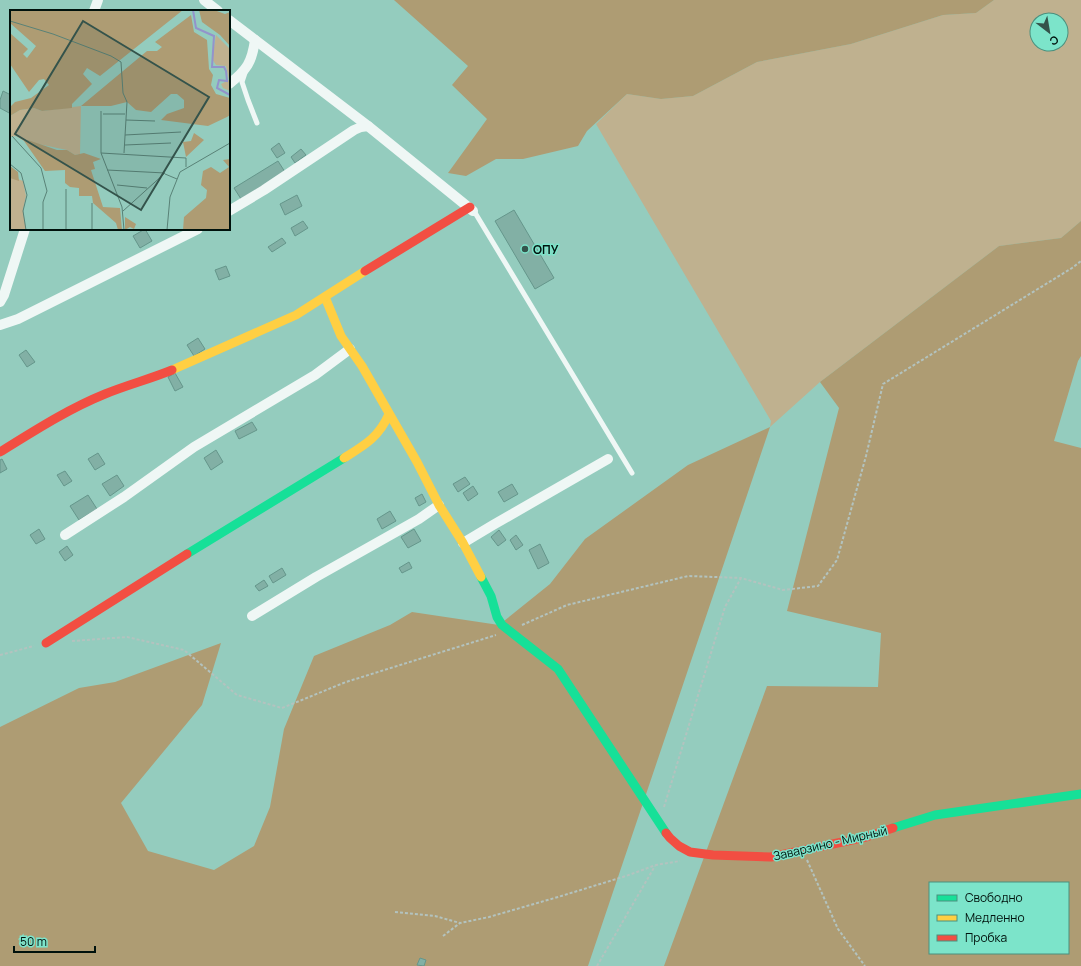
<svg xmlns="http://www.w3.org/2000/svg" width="1081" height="966" font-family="Manrope,sans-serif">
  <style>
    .green { fill: #bfb18f; fill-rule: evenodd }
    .forest { fill: #ae9c73; fill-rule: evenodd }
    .building { fill: #82b0a5; stroke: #65968b }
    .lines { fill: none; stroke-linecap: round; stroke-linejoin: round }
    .path { stroke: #b3c3bf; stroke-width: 2; stroke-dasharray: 3 2; stroke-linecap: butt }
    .lane { stroke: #eff7f5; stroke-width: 5 }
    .street { stroke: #eff7f5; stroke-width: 10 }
    .fast { stroke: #16e098; stroke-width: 9 }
    .slow { stroke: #ffcf43; stroke-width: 9 }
    .jam { stroke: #f24e42; stroke-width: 9 }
    .poi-dot { fill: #34534b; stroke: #7ce4ca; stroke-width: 1.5 }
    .labels { text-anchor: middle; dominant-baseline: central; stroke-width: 3; stroke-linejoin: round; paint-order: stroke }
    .poi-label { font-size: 12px; font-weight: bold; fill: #00120d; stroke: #7ce4ca; text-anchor: start }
    .street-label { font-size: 12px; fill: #00120d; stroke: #7ce4ca }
    .inset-river { fill: none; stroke: #9393cb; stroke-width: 2 }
    .inset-road { fill: none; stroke: #598277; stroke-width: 1 }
    .view { fill: #34534b; fill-opacity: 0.15; stroke: #34534b; stroke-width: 2 }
    .inset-edge { fill: none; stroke: #00120d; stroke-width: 2 }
  </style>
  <rect width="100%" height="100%" fill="#94ccbe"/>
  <path class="green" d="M 994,0 L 1081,0 L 1081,221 L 1061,238 L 999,246 L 820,382 L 770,427 L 771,421 L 596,124 L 627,94 L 661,99 L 693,96 L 757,62 L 851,44 L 943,15 L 976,13 ZM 1037,20 L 1061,20 L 1061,44 L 1037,44 Z"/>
  <g class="forest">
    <polygon points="394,0 994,0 976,13 943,15 851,44 757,62 693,96 661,99 627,94 587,131 578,146 523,159 496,159 466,176 448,173 487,119 452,85 468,66"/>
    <path d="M 1081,221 L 1081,356 L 1078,361 L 1054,441 L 1081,448 L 1081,966 L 664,966 L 767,686 L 878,687 L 881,633 L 787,611 L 839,408 L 820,382 L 999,246 L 1061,238 ZM 930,883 L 1068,883 L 1068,953 L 930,953 Z"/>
    <polygon points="770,427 588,966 0,966 0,727 79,688 115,682 221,643 202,705 121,803 148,851 214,870 254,846 270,807 284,729 314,656 390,625 412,612 499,625 550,584 585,539 688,465"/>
  </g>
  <g class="building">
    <polygon points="3,91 11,95 11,114 0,108 0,100"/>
    <polygon points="279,143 285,153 277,158 271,149"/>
    <polygon points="301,149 306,155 295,163 291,157"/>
    <polygon points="278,161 285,172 241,199 234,188"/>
    <polygon points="297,195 302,206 285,215 280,204"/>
    <polygon points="514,210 554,278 535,289 495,221"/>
    <polygon points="303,221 308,228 295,236 291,228"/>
    <polygon points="145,229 152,241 140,248 133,236"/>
    <polygon points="282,238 286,243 272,252 268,247"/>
    <polygon points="226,266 230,276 219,280 215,270"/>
    <polygon points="198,338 205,349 194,356 187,345"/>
    <polygon points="26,350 35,362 27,367 19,355"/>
    <polygon points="175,373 183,387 175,391 168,377"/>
    <polygon points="252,422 257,430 239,439 235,431"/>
    <polygon points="216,450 223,462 211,470 204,458"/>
    <polygon points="98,453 105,464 95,470 88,459"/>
    <polygon points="2,459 7,469 0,473 0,460"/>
    <polygon points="65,471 72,481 64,486 57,475"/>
    <polygon points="117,475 124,486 110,496 102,484"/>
    <polygon points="465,477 470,484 458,492 453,484"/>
    <polygon points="512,484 518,494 504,502 498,492"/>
    <polygon points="473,486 478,494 468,501 463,493"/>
    <polygon points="422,494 426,502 419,506 415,498"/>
    <polygon points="88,495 97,509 79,520 70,506"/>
    <polygon points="390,511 396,521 382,529 377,519"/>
    <polygon points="39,529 45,539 36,544 30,535"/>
    <polygon points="414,529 421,541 408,548 401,537"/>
    <polygon points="499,530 506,540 498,546 491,537"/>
    <polygon points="516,535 523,545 516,550 510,540"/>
    <polygon points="540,544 549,563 538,569 529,550"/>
    <polygon points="67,546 73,555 65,561 59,552"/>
    <polygon points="409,562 412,568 402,573 399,568"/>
    <polygon points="282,568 286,575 273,583 269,576"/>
    <polygon points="264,580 268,586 259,591 255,586"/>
    <polygon points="420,958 426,960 424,966 417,965"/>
  </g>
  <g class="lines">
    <g class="path">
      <polyline points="522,625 567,605 688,576 741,578"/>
      <polyline points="72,641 127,637 184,650 237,695 282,708 346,682 496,635"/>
      <polyline points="0,655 34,646"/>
      <polyline points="664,807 725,607 741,578 783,590 818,586 837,560 866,456 883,384 1072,268 1081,261"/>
      <polyline points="807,860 838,929 865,966"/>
      <polyline points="395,912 435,916 460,923"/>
      <polyline points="443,936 460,923 489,917 558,897 626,876 656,865 680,861"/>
      <polyline points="597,966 655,866"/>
    </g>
    <g class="lane">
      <polyline points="245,73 242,82 248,100 257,123"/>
      <polyline points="474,211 632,473"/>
    </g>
    <g class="street">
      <polyline points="204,0 218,11"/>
      <polyline points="94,11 98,0"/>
      <polyline points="229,20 368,126 473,211"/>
      <path d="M 229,84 C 247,70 252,62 255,40"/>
      <polyline points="229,211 264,190 354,130 361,127 368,126"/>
      <polyline points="0,302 4,295 25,229"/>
      <polyline points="0,325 18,319 198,229"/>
      <polyline points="65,535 124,497 194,447 315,375 350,349"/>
      <polyline points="463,543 493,525 608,459"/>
      <polyline points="252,616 316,577 419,519 439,505"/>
    </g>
    <g class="fast">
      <polyline points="187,554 344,458"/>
      <polyline points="481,577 491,596 497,617 502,625 558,669 666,833"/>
      <polyline points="893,828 935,815 1081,794"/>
    </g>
    <g class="slow">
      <polyline points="325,297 341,336 362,366 417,462 439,505 463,543 481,577"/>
      <polyline points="172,370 296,315 365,271"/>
      <path d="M 344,458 C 365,445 379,437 389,414"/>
    </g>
    <g class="jam">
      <polyline points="365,271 470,207"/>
      <path d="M 0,452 C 34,431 68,409 105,394 C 127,385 150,379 172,370"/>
      <polyline points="46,643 187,554"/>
      <polyline points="666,833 670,838 679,846 690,852 713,855 771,857 866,837 893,828"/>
    </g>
  </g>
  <circle class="poi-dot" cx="525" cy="249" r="4"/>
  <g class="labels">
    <g class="poi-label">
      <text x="533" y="249">ОПУ</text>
    </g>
    <g class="street-label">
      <text transform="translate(830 843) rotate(-13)">Заварзино - Мирный</text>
    </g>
  </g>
  <g transform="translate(10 10)">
    <rect width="220" height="220" fill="#94ccbe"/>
    <path d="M 206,25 L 220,39 L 220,81 L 213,78 L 211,74 L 219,70 L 216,56 L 206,55 L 202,49 ZM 71,96 L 70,144 L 65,145 L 57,140 L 14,131 L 6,126 L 0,127 L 0,106 L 10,100 L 24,98 L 32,101 ZM 0,166 L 13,171 L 16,186 L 13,200 L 16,220 L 0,220 Z" fill="#bfb18f"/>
    <path d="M 0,0 L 173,0 L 90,66 L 77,58 L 73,64 L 82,74 L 62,94 L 62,98 L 32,101 L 24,98 L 10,100 L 0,106 L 0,97 L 5,92 L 21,88 L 39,75 L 34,69 L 29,70 L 19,82 L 0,54 L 0,23 L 18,39 L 13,44 L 17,48 L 26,36 L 0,13 ZM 189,0 L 204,0 L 215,4 L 220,2 L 220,36 L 210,25 L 192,12 ZM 181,5 L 184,22 L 197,30 L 199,59 L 203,65 L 201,75 L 206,84 L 220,88 L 220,105 L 217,107 L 198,116 L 151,110 L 157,104 L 174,98 L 174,90 L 167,84 L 161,84 L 141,102 L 126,100 L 117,92 L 101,96 L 71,96 L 137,41 L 147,41 L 152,37 L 145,32 ZM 184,123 L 194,130 L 176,147 L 173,132 L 181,131 ZM 18,130 L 47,140 L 57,140 L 65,145 L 74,143 L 91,149 L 83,152 L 85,159 L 81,160 L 93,197 L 110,198 L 112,220 L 108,220 L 106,213 L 83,193 L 82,186 L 69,186 L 69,178 L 60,177 L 55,173 L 55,160 L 35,161 L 14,131 ZM 220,149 L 220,220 L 173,220 L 174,207 L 196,188 L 197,180 L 191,175 L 193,161 L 201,157 L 210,163 L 219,157 L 213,150 ZM 0,156 L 8,162 L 9,171 L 0,168 ZM 115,207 L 126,214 L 124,219 L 120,217 L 115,220 Z" fill="#ae9c73"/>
    <path class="inset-river" d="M 183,0 L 186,18 L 204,26 L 202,57 L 214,57 L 216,61 L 217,71 L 209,70 L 207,78 L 220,85"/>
    <path class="inset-road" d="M 0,11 L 43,24 L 101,46 L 111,52 L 113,83 L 117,92 L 114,143M 91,101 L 91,143 L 112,197 L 114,220M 93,104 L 115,104M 116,110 L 145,111M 115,125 L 171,122M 2,126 L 31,158 L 37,181 L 33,192 L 33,220M 115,135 L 161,133M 91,143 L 176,148 L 176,157M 0,154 L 11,163 L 17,185 L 13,201 L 16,220M 97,160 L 155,163 L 113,201M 155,164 L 167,169M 107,175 L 137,178M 56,179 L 56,220M 82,220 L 82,193M 157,220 L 160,187 L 170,162 L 220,133"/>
    <path class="view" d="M 73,11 L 199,87 L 131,200 L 5,124 Z"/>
    <rect width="220" height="220" class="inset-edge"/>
  </g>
  <rect x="929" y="882" width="140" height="72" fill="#7ce4ca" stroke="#4a907e"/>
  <rect x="937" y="895" width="20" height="6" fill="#16e098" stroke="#4a907e"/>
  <text x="965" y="902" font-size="12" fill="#00120d">Свободно</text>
  <rect x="937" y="915" width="20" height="6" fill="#ffcf43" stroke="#4a907e"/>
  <text x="965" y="922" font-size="12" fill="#00120d">Медленно</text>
  <rect x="937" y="935" width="20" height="6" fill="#f24e42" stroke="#4a907e"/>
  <text x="965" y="942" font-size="12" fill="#00120d">Пробка</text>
  <g transform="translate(1049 32) rotate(149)"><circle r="19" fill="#7ce4ca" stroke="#4a907e"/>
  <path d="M0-3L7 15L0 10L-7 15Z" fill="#34534b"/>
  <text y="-6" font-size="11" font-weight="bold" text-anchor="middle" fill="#00120d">С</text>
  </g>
  <path d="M14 946v6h81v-6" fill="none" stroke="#00120d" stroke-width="2"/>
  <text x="20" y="946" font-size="12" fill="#00120d" stroke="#7ce4ca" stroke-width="3" paint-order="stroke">50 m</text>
</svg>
